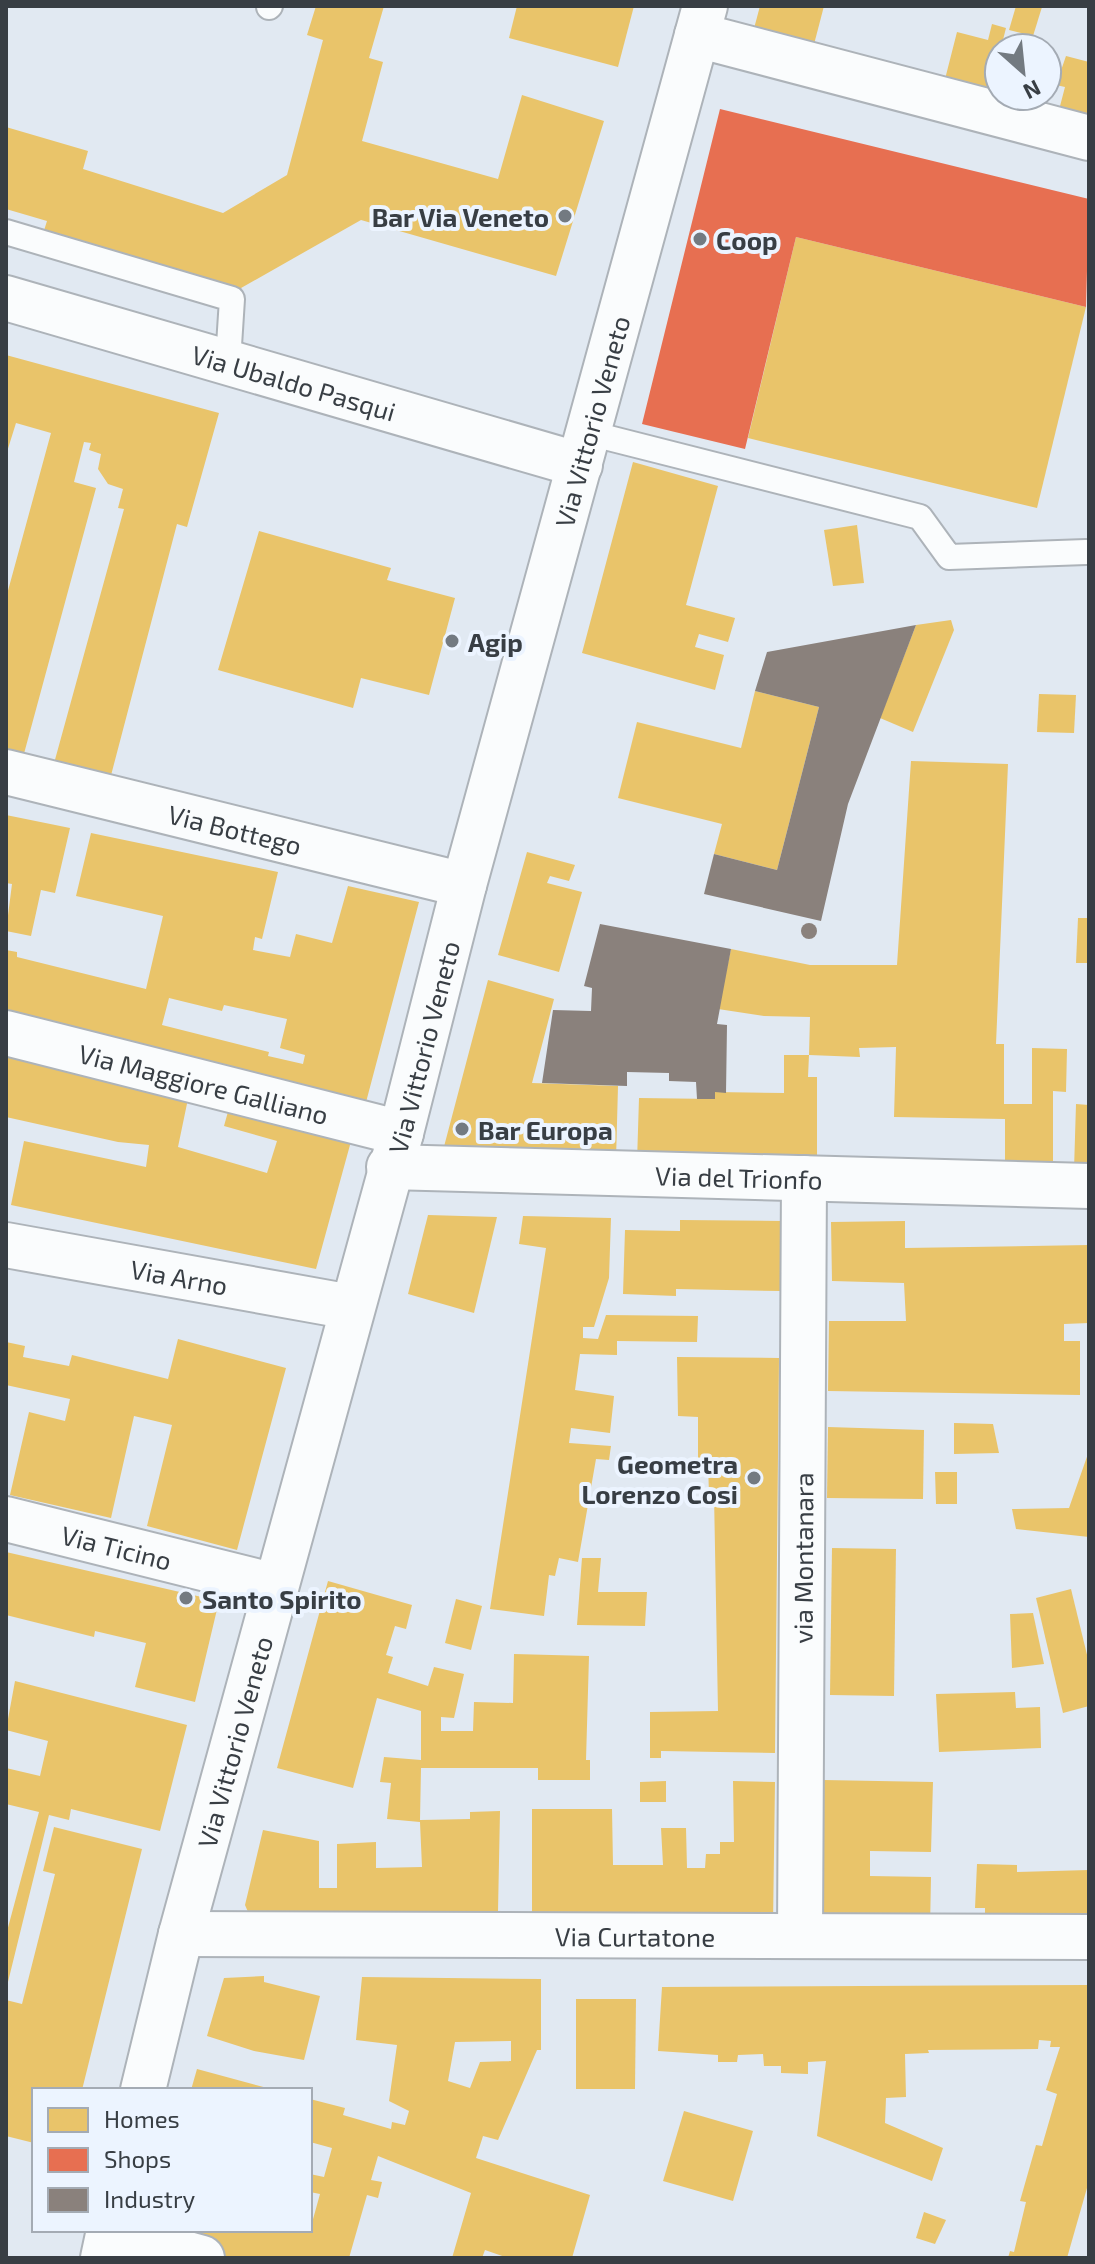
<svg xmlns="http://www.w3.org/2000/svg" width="1095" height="2264" font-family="'Exo 2',sans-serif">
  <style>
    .homes { fill: #e9c46a; fill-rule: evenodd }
    .shops { fill: #e76f51 }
    .industry { fill: #8a817c }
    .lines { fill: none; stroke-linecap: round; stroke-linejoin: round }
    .service-casing { stroke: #adb3b9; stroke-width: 28 }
    .minor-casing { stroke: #adb3b9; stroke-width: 48 }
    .secondary-casing { stroke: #adb3b9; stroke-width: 48 }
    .service { stroke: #fafcfd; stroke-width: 24 }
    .minor { stroke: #fafcfd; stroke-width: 44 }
    .secondary { stroke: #fafcfd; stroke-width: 44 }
    .poi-dot { fill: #737a81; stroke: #ecf4ff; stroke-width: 3 }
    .labels { text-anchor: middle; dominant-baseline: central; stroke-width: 8; stroke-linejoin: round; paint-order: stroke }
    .poi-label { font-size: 26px; font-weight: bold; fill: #383e44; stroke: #ecf4ff; text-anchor: start }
    .street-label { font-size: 26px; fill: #383e44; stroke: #ecf4ff }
  </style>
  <rect width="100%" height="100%" fill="#e1e9f2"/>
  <g class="homes">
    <polygon points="316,6 384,6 369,58 383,62 362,141 498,179 522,95 604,121 556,276 361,220 234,292 42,237 47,221 6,209 6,127 88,151 83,169 223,213 287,175 323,40 307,35"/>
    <polygon points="517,6 634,6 618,67 509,38"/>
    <polygon points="760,6 824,6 812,52 752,36"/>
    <polygon points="1016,6 1042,7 1033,36 1009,30"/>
    <polygon points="992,24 1006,28 988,99 943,87 957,32 988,40"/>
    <polygon points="1066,56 1089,62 1089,118 1059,110 1065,87 1056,85"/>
    <polygon points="796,237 1086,307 1037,508 748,438"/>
    <polygon points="6,355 219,413 187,527 177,524 109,783 53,767 124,509 118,508 123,489 108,484 98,469 101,454 89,450 91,443 84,442 74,482 96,488 22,761 6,756 6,598 51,433 16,423 6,455"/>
    <polygon points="633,462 718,486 686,605 735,618 728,642 699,634 695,647 724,655 715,690 582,653"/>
    <polygon points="857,525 864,583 833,586 824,530"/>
    <polygon points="259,531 391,568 387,580 455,598 429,695 361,678 353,708 218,670"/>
    <polygon points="951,620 954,630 913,732 880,718 916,625"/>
    <polygon points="755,691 819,707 777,870 714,854 722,824 618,798 637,722 741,748"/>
    <polygon points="1039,694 1076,695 1074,733 1037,732"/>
    <polygon points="911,761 1008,764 996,1044 1004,1044 1004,1104 1032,1104 1032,1048 1067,1049 1066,1092 1053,1091 1053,1169 1005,1169 1005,1119 894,1117 896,1047 859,1048 860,1057 809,1055 808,1077 817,1077 817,1166 637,1162 639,1098 715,1099 715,1092 784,1093 784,1055 809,1055 810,1017 764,1016 718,1009 731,949 810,965 897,965"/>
    <polygon points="6,815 70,828 55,893 41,890 31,936 6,931 12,884 6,883"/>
    <path d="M 91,833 L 278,872 L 262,939 L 255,937 L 253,950 L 290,957 L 296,934 L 332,943 L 348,886 L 419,902 L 365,1106 L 6,1014 L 6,950 L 17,952 L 17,957 L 146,989 L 163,916 L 76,896 ZM 169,998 L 222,1011 L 224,1005 L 287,1019 L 280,1048 L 305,1055 L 303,1064 L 268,1056 L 269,1052 L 162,1025 Z"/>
    <polygon points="527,852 575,865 569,881 550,876 547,883 582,892 559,972 498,955"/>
    <polygon points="1078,918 1089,918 1089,963 1076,963"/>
    <polygon points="488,980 554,999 532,1083 618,1086 616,1160 441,1158"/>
    <polygon points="6,1057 131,1088 134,1079 189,1094 178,1147 267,1173 277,1141 224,1126 231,1101 353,1134 316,1269 11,1205 24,1141 146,1167 149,1145 118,1142 6,1117"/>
    <polygon points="1076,1104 1089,1105 1089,1170 1074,1170"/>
    <polygon points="428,1215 497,1217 474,1313 408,1294"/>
    <polygon points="523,1216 611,1218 609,1278 594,1327 583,1327 583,1338 598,1339 606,1315 698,1316 697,1342 617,1341 617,1355 580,1354 575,1390 614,1396 610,1433 571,1428 569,1443 611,1446 609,1460 596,1459 578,1562 559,1558 555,1576 549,1575 544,1616 490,1609 546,1248 519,1244"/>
    <polygon points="680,1220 782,1221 781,1291 676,1289 676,1296 623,1294 625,1230 680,1231"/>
    <polygon points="905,1221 905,1248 1089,1245 1089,1323 1064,1324 1064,1341 1080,1341 1080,1395 828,1391 829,1321 906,1321 904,1283 832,1281 831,1222"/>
    <polygon points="178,1339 286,1368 237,1550 147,1526 172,1425 134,1416 111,1518 10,1495 29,1412 65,1421 70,1399 6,1385 6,1342 25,1346 23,1357 69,1366 72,1355 168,1379"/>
    <polygon points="677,1357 779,1358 775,1753 661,1751 661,1758 650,1758 650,1712 718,1711 714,1494 709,1494 708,1464 698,1464 698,1417 678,1416"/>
    <polygon points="954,1423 993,1424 999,1453 954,1454"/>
    <polygon points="828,1427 924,1430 923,1499 827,1498"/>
    <polygon points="1089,1451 1089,1537 1016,1529 1012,1509 1069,1508"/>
    <polygon points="935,1472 957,1472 957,1504 936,1504"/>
    <polygon points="832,1548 896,1549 894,1696 830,1695"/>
    <polygon points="6,1552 219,1601 195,1702 135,1687 146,1643 95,1631 94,1637 6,1615"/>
    <polygon points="582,1558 601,1558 598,1592 647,1592 645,1626 577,1625"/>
    <polygon points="328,1581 412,1605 406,1629 395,1626 386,1655 393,1657 388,1673 428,1686 434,1667 464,1674 454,1718 441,1717 441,1731 473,1731 474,1702 513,1703 514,1654 589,1656 586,1760 590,1760 590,1780 538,1780 538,1768 421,1768 420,1820 470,1819 470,1812 500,1811 498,1911 252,1921 245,1905 263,1830 319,1841 319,1888 337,1888 337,1844 376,1842 376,1868 422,1867 420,1822 387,1819 391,1783 380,1782 384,1757 421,1760 421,1711 377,1698 353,1788 277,1768"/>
    <polygon points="1071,1589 1089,1663 1089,1706 1063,1713 1036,1598"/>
    <polygon points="456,1599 482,1606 471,1650 445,1643"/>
    <polygon points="1033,1613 1044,1664 1012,1668 1010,1614"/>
    <polygon points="15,1681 187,1725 160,1831 71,1809 69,1820 49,1815 7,1986 6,1935 39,1812 6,1804 6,1768 40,1776 48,1741 6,1730"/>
    <polygon points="1015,1692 1016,1708 1040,1707 1041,1748 939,1752 936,1694"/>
    <polygon points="823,1780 933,1782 931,1852 870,1851 870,1876 931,1877 930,1929 820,1927"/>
    <polygon points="666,1781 666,1802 640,1802 640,1782"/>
    <polygon points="733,1781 775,1782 773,1924 532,1923 532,1809 612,1809 613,1865 663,1865 661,1828 686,1828 687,1868 705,1868 706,1854 720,1854 720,1842 734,1842"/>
    <polygon points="54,1827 142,1849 82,2090 34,2090 34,2143 6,2136 6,2000 22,2004 55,1874 43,1871"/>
    <polygon points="977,1864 1017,1865 1017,1872 1089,1870 1089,1928 985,1927 985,1908 975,1908"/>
    <polygon points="264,1976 264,1982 320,1996 304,2060 254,2051 207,2036 224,1978"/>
    <path d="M 362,1977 L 541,1979 L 541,2050 L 537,2050 L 498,2140 L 483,2136 L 476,2158 L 590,2195 L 572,2258 L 508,2258 L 485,2250 L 482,2258 L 452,2258 L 471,2193 L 378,2156 L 371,2180 L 382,2182 L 378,2198 L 367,2195 L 349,2258 L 227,2258 L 150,2238 L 152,2230 L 310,2230 L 320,2194 L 310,2192 L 310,2174 L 324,2177 L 332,2148 L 310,2142 L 310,2099 L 345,2108 L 343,2115 L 391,2129 L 392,2122 L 405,2125 L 409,2111 L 389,2101 L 397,2045 L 356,2040 ZM 511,2041 L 511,2061 L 480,2062 L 470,2088 L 448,2081 L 455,2042 Z"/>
    <polygon points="1089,1985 1089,2181 1067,2258 1008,2258 1010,2251 1014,2252 1026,2202 1020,2201 1036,2145 1042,2146 1057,2094 1046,2090 1060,2047 1050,2047 1051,2041 1039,2040 1038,2049 928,2050 929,2053 905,2054 906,2097 886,2098 885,2123 943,2148 932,2181 817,2136 826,2061 808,2062 808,2074 781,2073 781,2066 764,2066 763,2054 738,2055 737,2062 718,2062 718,2055 658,2051 662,1987"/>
    <polygon points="576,1999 636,1999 635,2089 576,2089"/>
    <polygon points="197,2069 271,2089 271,2090 191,2090"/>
    <polygon points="684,2111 753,2131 733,2201 663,2181"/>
    <polygon points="924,2212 946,2220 935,2244 916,2238"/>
  </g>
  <polygon class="shops" points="720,109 1089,199 1086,307 796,237 745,449 642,424"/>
  <g class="industry">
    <polygon points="916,625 848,804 821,921 704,894 714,854 777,870 819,707 755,691 767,652"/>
    <circle cx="809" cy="931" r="8"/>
    <polygon points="600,924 731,949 717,1024 727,1025 726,1093 715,1092 715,1099 697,1099 696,1082 669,1081 669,1073 627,1072 627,1086 542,1083 553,1010 591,1011 592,988 584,986"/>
  </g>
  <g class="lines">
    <g class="service-casing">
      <g id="service">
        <polyline points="269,7 270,6"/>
        <polyline points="6,232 232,299 228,361"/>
        <polyline points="589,433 920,517 949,557 1086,552"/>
      </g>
    </g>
    <g class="minor-casing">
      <g id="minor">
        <polyline points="697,35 1089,138"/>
        <path id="s1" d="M 6,298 L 580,465"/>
        <path id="s2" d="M 6,772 L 464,885"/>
        <path id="s3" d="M 6,1033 L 401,1133"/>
        <path id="s4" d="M 389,1167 L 1089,1186"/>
        <path id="s5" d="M 6,1519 L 275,1586"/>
        <path id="s6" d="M 181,1934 L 1089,1937"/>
        <path id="s7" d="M 800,1936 L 804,1178"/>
        <polyline points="108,2232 202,2258"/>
      </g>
    </g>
    <g class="secondary-casing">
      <g id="secondary">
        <path id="s8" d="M 6,1245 L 351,1307"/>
        <path id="s9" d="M 143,2090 L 181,1934 L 401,1133 L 464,885 L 705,6"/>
        <polyline points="103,2258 109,2230"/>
      </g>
    </g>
    <use href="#service" class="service"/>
    <use href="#minor" class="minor"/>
    <use href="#secondary" class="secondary"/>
  </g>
  <g class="poi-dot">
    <circle cx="565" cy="216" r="8"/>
    <circle cx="700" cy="239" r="8"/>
    <circle cx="452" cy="641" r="8"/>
    <circle cx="462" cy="1129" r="8"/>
    <circle cx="754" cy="1478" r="8"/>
    <circle cx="186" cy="1598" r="8"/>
  </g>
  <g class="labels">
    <g class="poi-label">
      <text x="549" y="216" text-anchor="end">Bar Via Veneto</text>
      <text x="716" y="239">Coop</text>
      <text x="468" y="641">Agip</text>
      <text x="478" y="1129">Bar Europa</text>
      <text x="738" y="1463" text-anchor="end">Geometra<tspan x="738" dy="30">Lorenzo Cosi</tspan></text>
      <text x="202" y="1598">Santo Spirito</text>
    </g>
    <g class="street-label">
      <text stroke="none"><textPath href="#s1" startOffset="300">Via Ubaldo Pasqui</textPath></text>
      <text stroke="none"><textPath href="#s9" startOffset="1728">Via Vittorio Veneto</textPath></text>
      <text stroke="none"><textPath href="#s2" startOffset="236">Via Bottego</textPath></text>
      <text stroke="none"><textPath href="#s9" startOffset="1080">Via Vittorio Veneto</textPath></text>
      <text stroke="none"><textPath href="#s3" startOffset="204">Via Maggiore Galliano</textPath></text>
      <text stroke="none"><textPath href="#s4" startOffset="350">Via del Trionfo</textPath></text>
      <text stroke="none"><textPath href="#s8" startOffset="176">Via Arno</textPath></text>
      <text stroke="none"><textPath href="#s5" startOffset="114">Via Ticino</textPath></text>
      <text stroke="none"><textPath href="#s7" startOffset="378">via Montanara</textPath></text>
      <text stroke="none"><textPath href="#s9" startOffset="360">Via Vittorio Veneto</textPath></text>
      <text stroke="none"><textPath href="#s6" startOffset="454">Via Curtatone</textPath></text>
    </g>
  </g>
  <rect width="1095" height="2264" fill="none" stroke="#383e44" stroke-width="16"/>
  <rect x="32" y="2088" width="280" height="144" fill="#ecf4ff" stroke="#a4abb4" stroke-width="2"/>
  <rect x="48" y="2108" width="40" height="24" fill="#e9c46a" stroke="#a4abb4" stroke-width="2"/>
  <text x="104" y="2128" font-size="24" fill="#383e44">Homes</text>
  <rect x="48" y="2148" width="40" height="24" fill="#e76f51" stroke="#a4abb4" stroke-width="2"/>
  <text x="104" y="2168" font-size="24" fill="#383e44">Shops</text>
  <rect x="48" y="2188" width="40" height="24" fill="#8a817c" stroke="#a4abb4" stroke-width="2"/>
  <text x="104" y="2208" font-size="24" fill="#383e44">Industry</text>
  <g transform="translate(1023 72) rotate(153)"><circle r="38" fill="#ecf4ff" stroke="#a4abb4" stroke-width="2"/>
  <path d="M0-6L14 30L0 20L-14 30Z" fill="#737a81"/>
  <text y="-12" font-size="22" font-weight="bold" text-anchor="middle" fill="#383e44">N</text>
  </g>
</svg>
